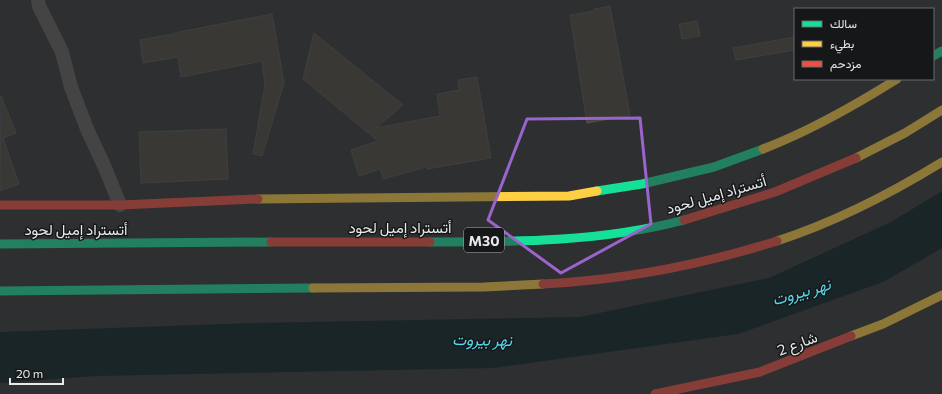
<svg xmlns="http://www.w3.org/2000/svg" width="942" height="394" font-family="Commissioner,Vazirmatn,sans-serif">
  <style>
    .water { fill: #04191e }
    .building { fill: #4a443b; stroke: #525252 }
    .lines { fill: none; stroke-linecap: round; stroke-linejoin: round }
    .street { stroke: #5f5e5e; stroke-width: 14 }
    .fast { stroke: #16e098; stroke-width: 9 }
    .slow { stroke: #ffcf43; stroke-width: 9 }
    .jam { stroke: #f24e42; stroke-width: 9 }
    .marked { fill: none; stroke: #9b64cc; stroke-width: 3; stroke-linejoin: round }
    .labels { text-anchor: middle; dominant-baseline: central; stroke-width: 3; stroke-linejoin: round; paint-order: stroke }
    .shield { fill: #161718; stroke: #a8a9ab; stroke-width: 1 }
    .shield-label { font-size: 14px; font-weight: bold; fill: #e6e8ea }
    .street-label { font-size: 15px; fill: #e6e8ea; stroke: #161718 }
    .water-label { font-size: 16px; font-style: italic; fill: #55d8ec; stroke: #161718 }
  </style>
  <rect width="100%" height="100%" fill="#2d2f31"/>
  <polygon class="water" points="942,191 942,248 883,282 738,334 493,368 96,376 0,383 0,332 253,323 580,317 769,278 891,222"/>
  <g class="building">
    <polygon points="610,6 630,115 587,123 570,15 595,11 594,9"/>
    <polygon points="272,14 284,83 262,156 253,154 265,85 262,61 181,77 178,57 143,63 140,40 174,34 174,33"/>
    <polygon points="697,21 700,36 682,39 679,24"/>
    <polygon points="314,33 403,105 376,128 440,116 437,94 459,90 458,80 477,77 491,158 427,169 426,167 383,179 380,169 359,176 351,150 378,141 303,79"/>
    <polygon points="795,37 795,50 736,60 733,48"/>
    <polygon points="1,96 16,133 3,138 19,184 0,191"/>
    <polygon points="226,129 228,179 141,183 139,132"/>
  </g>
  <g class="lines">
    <polyline class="street" points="38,0 39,6 62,52 71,87 87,129 106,170 120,205"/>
    <g class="fast">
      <polyline points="933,56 942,51"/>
      <polyline points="597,191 642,184 714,167 763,149"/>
      <path d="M 430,242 C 515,242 602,242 684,220"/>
      <polyline points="0,244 271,242"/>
      <polyline points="0,291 313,288"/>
    </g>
    <g class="slow">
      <path d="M 763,149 C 810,131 854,106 897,79"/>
      <polyline points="856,158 905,133 942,110"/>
      <polyline points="258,199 569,196 597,191"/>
      <path d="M 777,241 C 835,222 890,194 942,162"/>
      <polyline points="313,288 484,287 543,284"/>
      <polyline points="851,336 883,324 942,295"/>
    </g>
    <g class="jam">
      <polyline points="0,205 120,205 258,199"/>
      <polyline points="684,220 775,192 856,158"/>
      <polyline points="271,242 430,242"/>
      <path d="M 543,284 C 623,280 701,265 777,241"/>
      <polyline points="655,394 760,372 851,336"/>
    </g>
  </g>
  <path d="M0 0H942V394H0ZM 640,118 L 651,224 L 561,273 L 488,220 L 527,119 Z" fill="#2d2f31" fill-opacity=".55" fill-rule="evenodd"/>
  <path class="marked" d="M 640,118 L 651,224 L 561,273 L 488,220 L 527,119 Z"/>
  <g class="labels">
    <rect class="shield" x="464" y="228" width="40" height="24" rx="3"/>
    <g class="shield-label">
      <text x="484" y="240">M30</text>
    </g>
    <g class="street-label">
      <text transform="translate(716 194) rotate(-16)">أتستراد إميل لحود</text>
      <text x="400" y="227">أتستراد إميل لحود</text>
      <text x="76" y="229">أتستراد إميل لحود</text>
      <text transform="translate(797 343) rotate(-21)">شارع 2</text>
    </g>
    <g class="water-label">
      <text transform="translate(801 291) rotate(-16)">نهر بيروت</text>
      <text transform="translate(482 339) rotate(1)">نهر بيروت</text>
    </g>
  </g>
  <rect x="794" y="8" width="140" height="72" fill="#161718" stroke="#696b6c"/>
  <rect x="802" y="21" width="20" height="6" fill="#16e098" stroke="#696b6c"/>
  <text x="830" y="28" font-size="12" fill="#e6e8ea">سالك</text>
  <rect x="802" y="41" width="20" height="6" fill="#ffcf43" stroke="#696b6c"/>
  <text x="830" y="48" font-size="12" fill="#e6e8ea">بطيء</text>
  <rect x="802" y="61" width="20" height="6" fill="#f24e42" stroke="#696b6c"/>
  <text x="830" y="68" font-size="12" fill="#e6e8ea">مزدحم</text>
  <path d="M10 378v6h53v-6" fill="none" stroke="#e6e8ea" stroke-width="2"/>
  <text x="16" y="378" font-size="12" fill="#e6e8ea" stroke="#161718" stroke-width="3" paint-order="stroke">20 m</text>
</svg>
